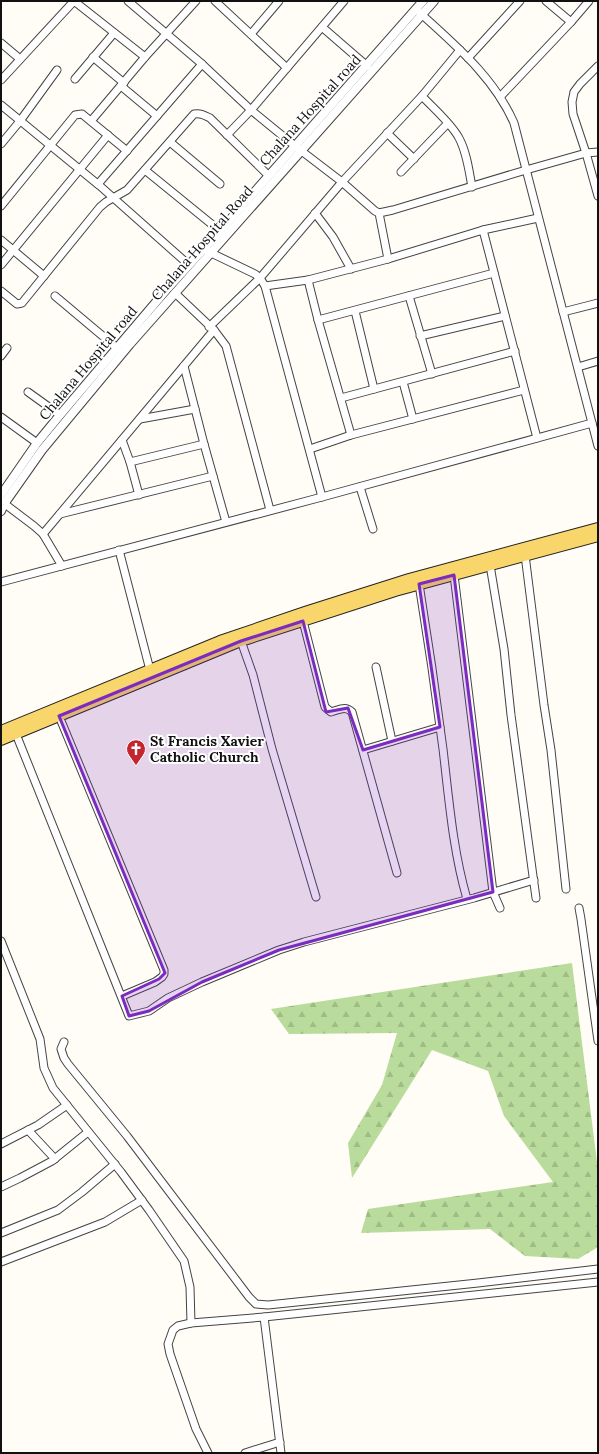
<svg xmlns="http://www.w3.org/2000/svg" width="599" height="1454" font-family="Lora,serif">
  <style>
    .forest { fill: url(#forest-firs) }
    .lines { fill: none; stroke-linecap: round; stroke-linejoin: round }
    .minor-casing { stroke: #444; stroke-width: 9 }
    .tertiary-casing { stroke: #444; stroke-width: 10 }
    .primary-casing { stroke: #222; stroke-width: 12 }
    .minor { stroke: #fff; stroke-width: 7 }
    .tertiary { stroke: #fff; stroke-width: 8 }
    .primary { stroke: #f9d66b; stroke-width: 10 }
    .marked { fill: #7b2cbf; fill-opacity: 0.2; stroke: #7b2cbf; stroke-width: 3; stroke-linejoin: round }
    .labels { text-anchor: middle; dominant-baseline: central; stroke-width: 4; stroke-linejoin: round; paint-order: stroke }
    .street-label { font-size: 14px; fill: #111; stroke: #fff }
    .poi-label { font-size: 14px; font-weight: bold; fill: #111; stroke: #fff; text-anchor: start }
  </style>
  <defs>
    <pattern id="forest-firs" width="22" height="20" patternUnits="userSpaceOnUse"><rect width="22" height="20" fill="#b9dc9c"/><path d="M5 1l3.5 6h-7zM16 11l3.5 6h-7z" fill="#9ebc85"/></pattern>
  </defs>
  <rect width="100%" height="100%" fill="#fffdf5"/>
  <polygon class="forest" points="572,963 598,1170 598,1247 578,1259 525,1256 490,1229 361,1233 368,1209 553,1182 504,1116 488,1071 432,1050 352,1178 348,1143 382,1085 397,1033 289,1034 271,1009"/>
  <g class="lines">
    <g class="minor-casing">
      <g id="minor">
        <polyline points="128,1 202,64 251,110 295,146 342,182 375,211 379,213 393,210 526,170 586,153 598,152"/>
        <polyline points="215,1 287,68"/>
        <polyline points="546,1 571,22"/>
        <path d="M 419,12 C 455,45 494,77 514,123 L 598,446"/>
        <polyline points="322,27 367,66"/>
        <polyline points="251,34 279,1"/>
        <polyline points="1,43 20,59"/>
        <path d="M 460,50 L 422,96 C 433,108 451,123 459,138 C 467,153 469,171 472,187"/>
        <polyline points="93,57 124,83"/>
        <polyline points="468,58 520,1"/>
        <polyline points="598,66 580,84 574,92 572,102 573,114 586,153 598,196"/>
        <polyline points="75,79 114,33"/>
        <polyline points="1,80 74,1 145,57"/>
        <polyline points="121,86 157,116"/>
        <polyline points="500,97 571,22 589,1"/>
        <polyline points="1,105 100,186 189,265"/>
        <polyline points="91,121 145,57 196,1"/>
        <polyline points="387,133 414,159"/>
        <polyline points="227,135 251,110 344,1"/>
        <polyline points="170,142 220,184"/>
        <polyline points="1,144 20,121 57,70"/>
        <polyline points="145,170 220,231"/>
        <polyline points="401,172 447,124"/>
        <polyline points="98,184 202,64"/>
        <polyline points="1,206 75,115 82,114 127,151"/>
        <polyline points="315,213 333,237 351,269"/>
        <polyline points="379,213 388,259"/>
        <polyline points="483,230 538,218"/>
        <polyline points="1,240 44,276"/>
        <polyline points="207,251 255,274 260,278 265,286 322,497"/>
        <polyline points="1,265 108,135"/>
        <polyline points="308,280 318,320 351,435"/>
        <polyline points="265,286 308,280 388,259 483,230 537,438"/>
        <path d="M 1,291 L 17,304 L 22,303 L 100,207 L 106,202 L 127,190 L 194,114 C 201,113 204,115 210,118 L 268,175"/>
        <polyline points="175,293 214,330 226,346 270,510"/>
        <polyline points="55,296 117,348"/>
        <polyline points="409,296 432,374"/>
        <polyline points="355,311 374,389"/>
        <polyline points="563,312 598,303"/>
        <polyline points="318,320 494,273"/>
        <polyline points="209,327 260,278 342,182 422,96"/>
        <polyline points="420,336 505,316"/>
        <polyline points="1,356 7,348"/>
        <polyline points="184,366 204,444 226,522"/>
        <polyline points="578,367 598,361"/>
        <polyline points="403,382 413,419"/>
        <polyline points="28,392 60,415"/>
        <polyline points="341,398 515,351"/>
        <polyline points="1,417 37,443"/>
        <polyline points="140,419 195,409"/>
        <polyline points="122,440 130,462 139,495"/>
        <polyline points="310,449 351,435 524,390"/>
        <polyline points="130,462 204,444"/>
        <polyline points="360,487 373,529"/>
        <polyline points="1,501 34,526 43,534 62,566"/>
        <polyline points="60,514 213,476"/>
        <polyline points="43,534 214,330"/>
        <polyline points="119,550 150,670"/>
        <polyline points="525,555 544,705 551,750 566,889"/>
        <polyline points="490,565 504,649 511,715 536,898"/>
        <polyline points="454,575 493,892 500,908"/>
        <polyline points="1,582 322,497 592,423"/>
        <path d="M 419,584 C 428,639 436,694 443,749 C 449,800 453,851 467,899"/>
        <path d="M 303,621 L 325,707 L 331,712 C 339,710 345,705 352,712 L 397,873"/>
        <polyline points="241,641 253,675 272,749 316,897"/>
        <polyline points="376,667 392,741"/>
        <polyline points="59,716 164,970 164,974 162,977 155,982 122,996"/>
        <polyline points="16,734 129,1016 149,1011 168,998 202,982 279,950 304,942 474,898 534,880"/>
        <polyline points="363,750 440,727"/>
        <polyline points="579,908 581,919 598,1041"/>
        <polyline points="1,941 40,1039 44,1068 53,1088 121,1172 149,1210 184,1261 190,1287 191,1323"/>
        <polyline points="64,1042 61,1049 64,1058 68,1064 127,1136 249,1297 256,1304 268,1305 478,1283 598,1269"/>
        <polyline points="28,1130 55,1159"/>
        <polyline points="1,1144 38,1125 67,1105"/>
        <polyline points="1,1187 20,1178 52,1161 88,1132"/>
        <polyline points="1,1233 58,1210 82,1192 115,1164"/>
        <polyline points="1,1262 105,1222 142,1200"/>
        <polyline points="264,1317 281,1453"/>
        <polyline points="208,1453 196,1429 170,1354 168,1344 173,1330 178,1326 191,1323 264,1317 598,1282"/>
        <polyline points="245,1453 280,1442"/>
      </g>
    </g>
    <g class="tertiary-casing">
      <g id="tertiary">
        <polyline points="1,495 37,443 60,415 168,288 220,231 423,1"/>
        <polyline points="1,511 4,504 42,450 130,344 434,1"/>
      </g>
    </g>
    <g class="primary-casing">
      <g id="primary">
        <polyline points="1,731 220,641 305,612 409,579 598,528"/>
        <polyline points="1,740 241,641 395,591 598,536"/>
      </g>
    </g>
    <use href="#minor" class="minor"/>
    <use href="#tertiary" class="tertiary"/>
    <use href="#primary" class="primary"/>
  </g>
  <path class="marked" d="M 454,575 L 493,892 L 279,950 L 202,982 L 149,1011 L 129,1016 L 122,996 L 159,979 L 165,973 L 59,716 L 241,641 L 303,621 L 326,712 L 348,708 L 363,750 L 440,727 L 419,584 Z"/>
  <defs>
    <g id="church-pin" transform="scale(1)"><path d="M0 17L-7.5 6A9.5 9.5 0 1 1 7.5 6Z" fill="#c4262e" stroke="#fff"/><path d="M-1.2-6h2.4v3.5h3.3v2.4h-3.3V6h-2.4V-.1h-3.3v-2.4h3.3Z" fill="#fff"/></g>
  </defs>
  <g fill-rule="evenodd">
    <use href="#church-pin" x="136" y="749"/>
  </g>
  <g class="labels">
    <g class="street-label">
      <text transform="translate(310 110) rotate(-48)">Chalana Hospital road</text>
      <text transform="translate(202 243) rotate(-49)">Chalana Hospital Road</text>
      <text transform="translate(88 363) rotate(-50)">Chalana Hospital road</text>
    </g>
    <g class="poi-label">
      <text x="150" y="741">St Francis Xavier<tspan x="150" dy="16">Catholic Church</tspan></text>
    </g>
  </g>
  <rect width="599" height="1454" fill="none" stroke="#111111" stroke-width="4"/>
</svg>
